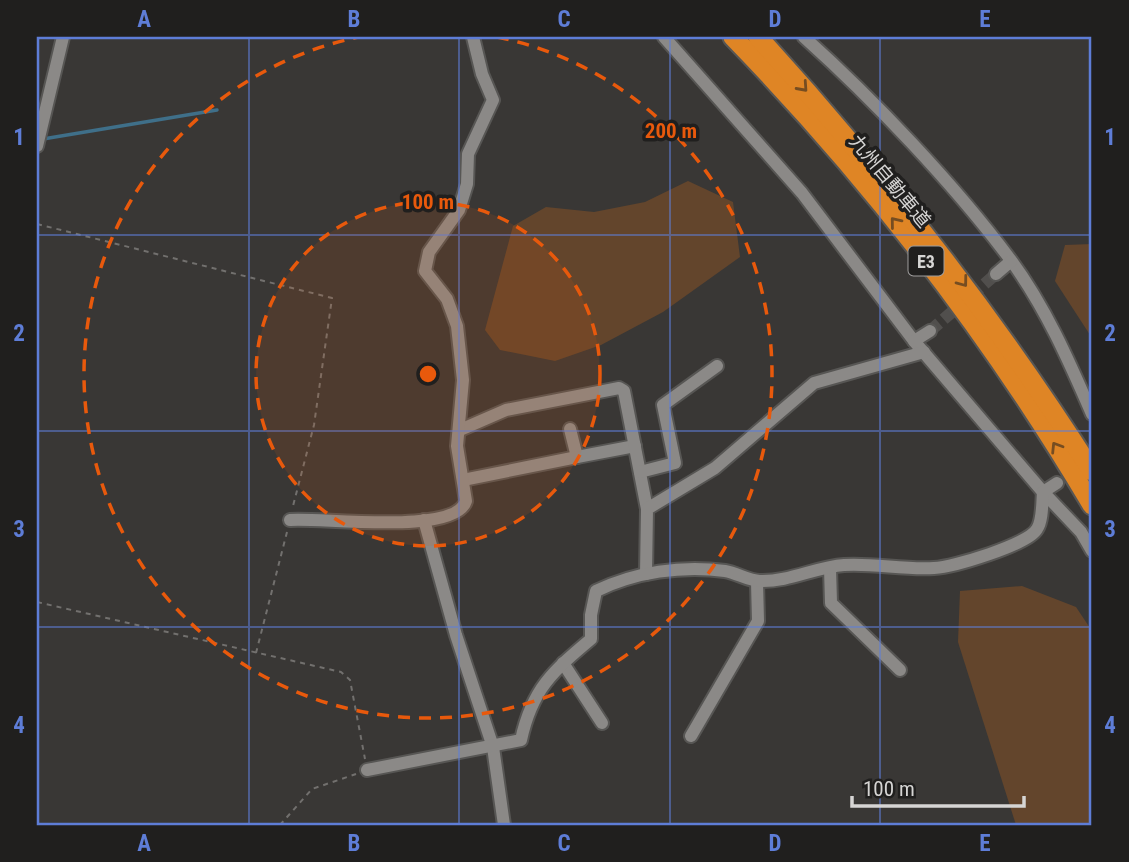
<svg xmlns="http://www.w3.org/2000/svg" width="1129" height="862" font-family="'Roboto Condensed','Noto Sans JP',sans-serif">
  <style>
    .green { fill: #63452c }
    .lines { fill: none; stroke-linecap: round; stroke-linejoin: round }
    .stream { stroke: #3f6f89; stroke-width: 3.5 }
    .minor-tunnel { stroke: #514f4d; stroke-width: 12; stroke-dasharray: 12 6; stroke-linecap: butt }
    .minor-casing { stroke: #575654; stroke-width: 16 }
    .highway-casing { stroke: #575654; stroke-width: 23 }
    .path { stroke: #72706e; stroke-width: 2; stroke-dasharray: 5 5; stroke-linecap: butt }
    .minor { stroke: #8b8987; stroke-width: 12 }
    .highway { stroke: #df8525; stroke-width: 19 }
    .oneway { stroke: #764d21 }
    .grid { fill: none; stroke: #5e7dd7; stroke-width: 2; stroke-opacity: 0.55 }
    .ring { fill: none; stroke: #e8590c; stroke-width: 3.5; stroke-dasharray: 12 9 }
    .labels { text-anchor: middle; dominant-baseline: central; stroke-width: 7; stroke-linejoin: round; paint-order: stroke }
    .shield { fill: #201f1e; stroke: #9f9e9d; stroke-width: 2 }
    .shield-label { font-size: 18px; font-weight: bold; fill: #d6d5d4 }
    .street-label { font-size: 19px; fill: #d6d5d4; stroke: #201f1e }
    .centre { fill: #e8590c; stroke: #201f1e; stroke-width: 3.5 }
    .ring-label { font-size: 21px; text-anchor: middle; font-weight: bold; fill: #e8590c; stroke: #201f1e; stroke-width: 7; stroke-linejoin: round; paint-order: stroke }
    .neatline { fill: none; stroke: #5e7dd7; stroke-width: 2.5 }
    .grid-label { font-size: 23px; text-anchor: middle; font-weight: bold; fill: #5e7dd7 }
  </style>
  <rect width="100%" height="100%" fill="#393735"/>
  <g class="green">
    <polygon points="688,181 733,202 740,257 663,312 601,345 555,361 500,350 485,330 513,226 546,207 594,212 645,202"/>
    <polygon points="1092,244 1092,338 1055,281 1065,245"/>
    <polygon points="1022,586 1076,607 1092,631 1092,825 1016,825 958,642 960,591"/>
  </g>
  <g class="lines">
    <polyline class="stream" points="43,139 217,110"/>
    <polyline class="minor-tunnel" points="930,331 996,274"/>
    <g class="minor-casing">
      <g id="minor">
        <polyline points="664,37 802,193 914,341 1043,492 1081,532 1092,551"/>
        <path d="M 804,37 C 874,100 953,183 1010,259 C 1045,306 1069,361 1092,414"/>
        <polyline points="37,146 63,37"/>
        <polyline points="996,274 1011,261"/>
        <polyline points="914,341 930,331"/>
        <polyline points="570,429 577,457 635,446"/>
        <polyline points="460,430 506,410 619,388 624,391 647,509"/>
        <polyline points="640,472 675,463 663,405 717,366"/>
        <polyline points="463,480 577,457"/>
        <path d="M 290,520 C 320,517 455,536 466,501 L 457,446 L 463,380 L 457,326 L 447,299 L 425,271 L 429,252 L 459,210 L 467,184 L 468,154 L 493,100 L 482,74 L 473,37"/>
        <polyline points="424,520 456,635 493,747 504,825"/>
        <polyline points="830,568 831,603 900,670"/>
        <polyline points="646,574 647,509 715,468 814,383 924,352"/>
        <polyline points="563,663 602,723"/>
        <polyline points="691,736 758,621 757,582"/>
        <path d="M 367,770 L 521,740 C 532,689 553,671 591,639 L 591,615 L 596,591 C 635,572 682,565 725,571 C 737,573 749,581 760,581 C 789,582 816,567 844,565 C 874,563 904,570 934,568 C 953,567 1028,545 1037,529 C 1043,520 1042,502 1043,492 L 1057,483"/>
      </g>
    </g>
    <g class="highway-casing">
      <g id="highway">
        <path d="M 733,37 C 870,178 992,336 1092,505"/>
        <path d="M 758,37 C 882,173 993,316 1092,471"/>
      </g>
    </g>
    <g class="path">
      <polyline points="37,224 332,298 314,425 293,506"/>
      <polyline points="37,602 341,672 350,680 365,759"/>
      <polyline points="256,653 287,532"/>
      <polyline points="280,825 312,789 356,774"/>
    </g>
    <use href="#minor" class="minor"/>
    <use href="#highway" class="highway"/>
  </g>
  <defs><path id="oneway-chevron" d="M-2-3.5L2.5 0L-2 3.5" fill="none" stroke-width="1.6" stroke-linecap="round" stroke-linejoin="round" transform="scale(1.75)"/></defs>
  <g class="oneway">
    <use href="#oneway-chevron" transform="translate(803 87) rotate(48)"/>
    <use href="#oneway-chevron" transform="translate(895 222) rotate(-129)"/>
    <use href="#oneway-chevron" transform="translate(963 282) rotate(53)"/>
    <use href="#oneway-chevron" transform="translate(1056 447) rotate(-122)"/>
  </g>
  <path class="grid" d="M 249,37 L 249,825M 459,37 L 459,825M 670,37 L 670,825M 880,37 L 880,825M 37,235 L 1092,235M 37,431 L 1092,431M 37,627 L 1092,627"/>
  <circle cx="428" cy="374" r="172" fill="#e8590c" fill-opacity=".12"/>
  <g class="ring">
    <circle cx="428" cy="374" r="172"/>
    <path d="M497 37A344 344 0 1 1 359 37"/>
  </g>
  <g class="labels">
    <rect class="shield" x="908.5" y="246.5" width="35" height="29" rx="5"/>
    <g class="shield-label">
      <text x="926" y="261">E3</text>
    </g>
    <g class="street-label">
      <text transform="translate(890 181) rotate(50)">九州自動車道</text>
    </g>
  </g>
  <circle cx="428" cy="374" r="10" class="centre"/>
  <g class="ring-label">
    <text x="671" y="138">200 m</text>
    <text x="428" y="209">100 m</text>
  </g>
  <rect width="1129" height="862" fill="none" stroke="#201f1e" stroke-width="77"/>
  <path d="M852 796v10h172v-10" fill="none" stroke="#d6d5d4" stroke-width="3.5"/>
  <text x="863" y="796" font-size="21" fill="#d6d5d4" stroke="#201f1e" stroke-width="5" paint-order="stroke">100 m</text>
  <rect x="38" y="38" width="1052" height="786" class="neatline"/>
  <g class="grid-label">
    <text x="144" y="27">A</text>
    <text x="354" y="27">B</text>
    <text x="564" y="27">C</text>
    <text x="775" y="27">D</text>
    <text x="985" y="27">E</text>
    <text x="19" y="145">1</text>
    <text x="1110" y="145">1</text>
    <text x="19" y="341">2</text>
    <text x="1110" y="341">2</text>
    <text x="19" y="537">3</text>
    <text x="1110" y="537">3</text>
    <text x="19" y="733">4</text>
    <text x="1110" y="733">4</text>
    <text x="144" y="851">A</text>
    <text x="354" y="851">B</text>
    <text x="564" y="851">C</text>
    <text x="775" y="851">D</text>
    <text x="985" y="851">E</text>
  </g>
</svg>
